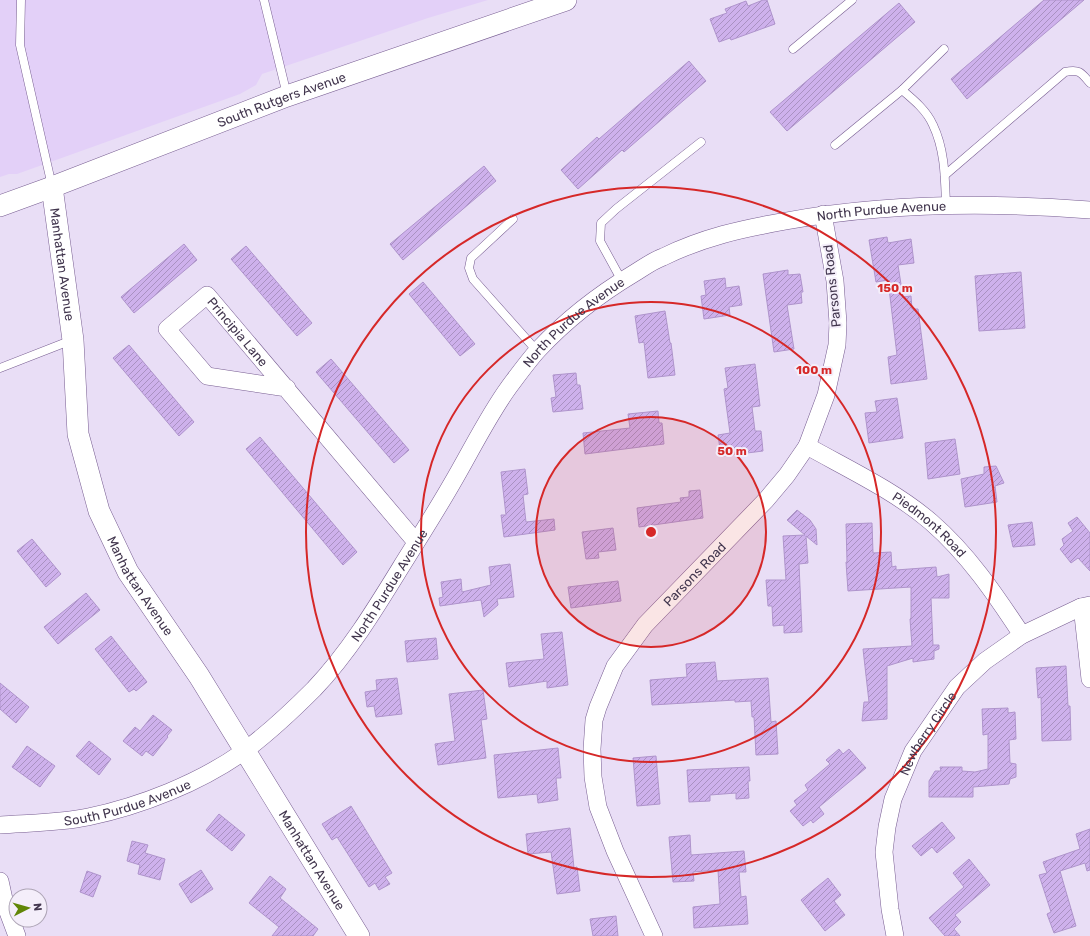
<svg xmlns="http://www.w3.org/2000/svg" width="1090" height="936" font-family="Rubik,sans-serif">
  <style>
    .built { fill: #e3d0f8 }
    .building { fill: url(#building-hatch); stroke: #af94cc }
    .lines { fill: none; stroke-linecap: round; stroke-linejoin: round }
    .service-casing { stroke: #775d91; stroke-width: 9 }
    .minor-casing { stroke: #775d91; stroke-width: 18 }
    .tertiary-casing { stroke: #775d91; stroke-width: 22 }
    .service { stroke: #fff; stroke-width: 8 }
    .minor { stroke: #fff; stroke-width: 17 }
    .tertiary { stroke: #fff; stroke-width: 21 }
    .ring { fill: none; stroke: #d62828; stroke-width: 2 }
    .labels { text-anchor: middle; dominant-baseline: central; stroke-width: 4; stroke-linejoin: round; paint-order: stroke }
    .street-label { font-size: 13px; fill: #42364e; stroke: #f4eefa }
    .centre { fill: #d62828; stroke: #f4eefa; stroke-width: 2 }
    .ring-label { font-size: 12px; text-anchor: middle; font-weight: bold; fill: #d62828; stroke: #f4eefa; stroke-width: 4; stroke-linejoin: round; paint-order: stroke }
  </style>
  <defs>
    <pattern id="building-hatch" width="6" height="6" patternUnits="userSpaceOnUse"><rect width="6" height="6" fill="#ceb1ec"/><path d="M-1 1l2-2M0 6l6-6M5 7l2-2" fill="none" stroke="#a991c1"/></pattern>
  </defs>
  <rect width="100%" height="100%" fill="#e9def6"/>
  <polygon class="built" points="0,0 488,0 428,18 262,74 256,85 240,94 17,174 9,174 0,177"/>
  <g class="building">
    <polygon points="763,0 767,0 775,24 731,40 730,38 719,42 710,19 727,13 725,9 746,1 748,6"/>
    <polygon points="1044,0 1084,0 967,99 951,79"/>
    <polygon points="899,3 915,22 787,131 770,112"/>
    <polygon points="689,61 706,81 624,152 622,150 578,189 561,170 597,137 599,139"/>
    <polygon points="484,166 496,181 403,260 390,244"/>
    <polygon points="887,237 888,243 911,239 914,263 898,265 903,297 911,296 912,309 918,309 927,379 891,384 888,357 897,355 888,280 876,282 869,240"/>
    <polygon points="184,244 197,260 134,313 121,297"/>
    <polygon points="246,246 312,323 297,336 231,259"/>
    <polygon points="788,270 788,275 800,274 803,292 801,292 802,303 787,305 794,349 774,352 763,274"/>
    <polygon points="1021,272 1025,328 979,331 975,276"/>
    <polygon points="725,278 726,288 739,286 742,305 729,307 730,315 704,319 701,296 706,295 704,281"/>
    <polygon points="423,282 475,344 460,356 409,294"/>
    <polygon points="665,311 670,343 671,343 675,375 648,378 644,342 639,343 635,316"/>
    <polygon points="129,345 194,422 179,436 113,358"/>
    <polygon points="331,359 409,450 394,463 316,372"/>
    <polygon points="755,364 760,406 752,407 755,431 761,431 763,451 723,456 723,449 720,449 718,435 730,433 724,389 728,388 725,368"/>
    <polygon points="576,373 577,385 580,385 583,409 553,412 551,398 556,397 553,375"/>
    <polygon points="897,398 903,438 869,443 865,413 877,412 875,401"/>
    <polygon points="658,411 659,423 662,423 664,444 585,454 583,433 630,428 628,414"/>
    <polygon points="260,437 357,552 343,565 246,449"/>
    <polygon points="955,439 960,474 928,479 925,443"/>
    <polygon points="996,466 1004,483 995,486 997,502 965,507 961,479 984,474 984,467"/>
    <polygon points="525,469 528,494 523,495 526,522 554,519 555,530 504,537 501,515 506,515 501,472"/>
    <polygon points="700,490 703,518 639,527 637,508 681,502 680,498 689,497 689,491"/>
    <polygon points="797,510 810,520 816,529 817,545 806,536 808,563 799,564 802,632 784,633 784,625 773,626 772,606 768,606 766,580 786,580 783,536 805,535 787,520"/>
    <polygon points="1077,517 1090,533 1090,571 1078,558 1071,563 1060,549 1064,545 1062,539 1073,531 1068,523"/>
    <polygon points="1032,522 1035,545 1013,547 1008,525"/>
    <polygon points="872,523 873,553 891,552 892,567 896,566 896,570 936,567 937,577 949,574 949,598 931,598 933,645 939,645 939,649 934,651 934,659 913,662 913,658 887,666 887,719 862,721 864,702 869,702 863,649 912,646 910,619 911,618 911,587 848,591 846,562 847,562 846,524"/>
    <polygon points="613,528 616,550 598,552 599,558 586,559 582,532"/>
    <polygon points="32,539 61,574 46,587 17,551"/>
    <polygon points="510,564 514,597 497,599 498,605 484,617 481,600 440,606 439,598 443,597 441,582 461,579 462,592 491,585 489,567"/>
    <polygon points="618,581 621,601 571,608 568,587"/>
    <polygon points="86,593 100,610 58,644 44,627"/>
    <polygon points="562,632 568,685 547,688 547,681 509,687 506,663 544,659 541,634"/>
    <polygon points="111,636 147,682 136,691 134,689 129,692 95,649"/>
    <polygon points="436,638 438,659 407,662 405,641"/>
    <polygon points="715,662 717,681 768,678 771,722 776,721 778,754 756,755 754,717 752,717 751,701 735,702 735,700 652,705 650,680 687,677 686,664"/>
    <polygon points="1066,666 1068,706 1070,706 1071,740 1042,741 1041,697 1038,698 1036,668"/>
    <polygon points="397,678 402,714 376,717 374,706 367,707 365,692 377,690 376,680"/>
    <polygon points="0,683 29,707 16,723 0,709"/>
    <polygon points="483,690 487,719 481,720 486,758 438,765 435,744 455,741 449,694"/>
    <polygon points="1008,708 1008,713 1015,712 1016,739 1009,740 1010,763 1016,764 1016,777 1010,779 1009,784 973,787 973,797 929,797 929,781 935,771 941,771 940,767 962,767 962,771 975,772 988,769 988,734 983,735 982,709"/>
    <polygon points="153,715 172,730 167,736 168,737 153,756 146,751 142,756 123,741 135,727 140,731"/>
    <polygon points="89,741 111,759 99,775 76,756"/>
    <polygon points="27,746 55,766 40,787 12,767"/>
    <polygon points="558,748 561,778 556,778 558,800 538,803 537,794 498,798 494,755"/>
    <polygon points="839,749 843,754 849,749 866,768 819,807 824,814 813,823 811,820 803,826 790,811 797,805 794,801 808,790 805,785 830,764 826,760"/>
    <polygon points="656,756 660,804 637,806 633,758"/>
    <polygon points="749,767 750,781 748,781 749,798 736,799 736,793 710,795 710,801 689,802 687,770"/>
    <polygon points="351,806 392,873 385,877 390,884 379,890 375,883 369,887 337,837 332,840 322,824"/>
    <polygon points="219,814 245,835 232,851 206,830"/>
    <polygon points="942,822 955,838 937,853 932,847 921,856 912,846"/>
    <polygon points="570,828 574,868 577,867 580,891 557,894 551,852 528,854 526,834"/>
    <polygon points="1090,829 1090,870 1087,871 1085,863 1060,871 1076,926 1054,933 1047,914 1051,912 1039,875 1047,873 1043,862 1080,849 1076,834"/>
    <polygon points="690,835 691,855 744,851 746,872 739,872 741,897 746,896 748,924 694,928 693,907 720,904 718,870 693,872 694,881 673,882 669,837"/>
    <polygon points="132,841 148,845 145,853 165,859 160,880 138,874 140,865 127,861"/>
    <polygon points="969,859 990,885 955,915 961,922 954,929 960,936 945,936 929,918 964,887 953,873"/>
    <polygon points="201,870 213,889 191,903 179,884"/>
    <polygon points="87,871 101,876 93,897 80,892"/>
    <polygon points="270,876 286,889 280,898 318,929 313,936 272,936 279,927 249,903"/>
    <polygon points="828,878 841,895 834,901 845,915 825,931 801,900"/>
    <polygon points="616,916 618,936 593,936 590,919"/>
  </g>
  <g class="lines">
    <g class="service-casing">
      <g id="service">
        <polyline points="21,0 20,45 52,186"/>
        <polyline points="264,0 287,95"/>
        <polyline points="793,49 852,0"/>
        <polyline points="902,90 944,49"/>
        <path d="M 835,145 L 902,90 C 914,100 927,111 933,125 C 945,150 945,178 946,205"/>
        <path d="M 945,175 L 1065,72 C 1079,69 1081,72 1090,83"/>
        <polyline points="513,219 471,258 469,268 473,279 537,351"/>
        <polyline points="622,281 600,241 601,223 616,209 701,142"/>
        <polyline points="0,368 72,340"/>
      </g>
    </g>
    <g class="minor-casing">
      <g id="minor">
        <path id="s1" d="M 287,388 L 207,376 L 167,329 L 207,295 L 416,542"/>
        <path id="s2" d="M 807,446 C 848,469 895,491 931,522 C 968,554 995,594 1022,635"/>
        <polyline points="1081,607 1083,615 1090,679"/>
        <path id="s3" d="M 0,825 C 29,823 59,823 88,817 C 141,806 199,783 243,752 C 266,735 294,709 314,689 C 350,651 377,606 404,562 C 421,535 438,508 454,480 C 472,449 488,416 509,387 C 518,375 528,361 538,350 C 566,320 598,295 633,274 C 643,268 652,261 663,257 C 704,237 741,229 786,221 C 886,203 988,202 1090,210"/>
        <polyline points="0,881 5,904 17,936"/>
        <path id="s4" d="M 654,936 L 615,851 L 598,807 L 593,777 L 592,749 L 594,720 L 598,707 L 615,666 L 645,625 L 766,500 L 787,475 L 807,446 L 826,395 L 837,345 L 838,323 L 835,281 L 823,214"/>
        <path id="s5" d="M 895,936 L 890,909 L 884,852 L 887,827 L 893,799 L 913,751 L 957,687 L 985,661 L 1022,635 L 1081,607 L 1090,605"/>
      </g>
    </g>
    <g class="tertiary-casing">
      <g id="tertiary">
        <path id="s6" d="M 52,187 L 73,340 L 78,434 L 99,511 L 128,572 L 199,676 L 359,936"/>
        <path id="s7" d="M 0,206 L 52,187 L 287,96 L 566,0"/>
      </g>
    </g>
    <use href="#service" class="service"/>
    <use href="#minor" class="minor"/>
    <use href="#tertiary" class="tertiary"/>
  </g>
  <circle cx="651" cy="532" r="115" fill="#d62828" fill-opacity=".12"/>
  <g class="ring">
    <circle cx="651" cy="532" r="115"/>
    <circle cx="651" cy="532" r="230"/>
    <circle cx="651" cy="532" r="345"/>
  </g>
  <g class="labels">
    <g class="street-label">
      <text stroke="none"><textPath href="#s7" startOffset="301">South Rutgers Avenue</textPath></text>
      <text stroke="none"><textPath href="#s3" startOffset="1141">North Purdue Avenue</textPath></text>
      <text stroke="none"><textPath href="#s6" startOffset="78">Manhattan Avenue</textPath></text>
      <text transform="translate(832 286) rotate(-96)">Parsons Road</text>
      <text stroke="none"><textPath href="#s3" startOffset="805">North Purdue Avenue</textPath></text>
      <text stroke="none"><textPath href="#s1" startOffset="243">Principia Lane</textPath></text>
      <text stroke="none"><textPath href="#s2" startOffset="146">Piedmont Road</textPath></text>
      <text stroke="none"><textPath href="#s4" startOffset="408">Parsons Road</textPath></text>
      <text stroke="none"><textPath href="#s6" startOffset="414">Manhattan Avenue</textPath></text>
      <text stroke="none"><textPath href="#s3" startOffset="481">North Purdue Avenue</textPath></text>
      <text stroke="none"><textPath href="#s5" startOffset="213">Newberry Circle</textPath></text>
      <text stroke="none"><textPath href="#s3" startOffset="130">South Purdue Avenue</textPath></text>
      <text stroke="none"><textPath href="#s6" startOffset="738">Manhattan Avenue</textPath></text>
    </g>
  </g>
  <circle cx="651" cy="532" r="6" class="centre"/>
  <g class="ring-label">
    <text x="895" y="292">150 m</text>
    <text x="814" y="374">100 m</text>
    <text x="732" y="455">50 m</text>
  </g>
  <g transform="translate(28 908) rotate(84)"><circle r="19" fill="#f4eefa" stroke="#ada4b5"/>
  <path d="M0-3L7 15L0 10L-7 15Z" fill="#618607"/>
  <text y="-6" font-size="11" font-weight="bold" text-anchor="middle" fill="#42364e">N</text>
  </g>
</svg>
